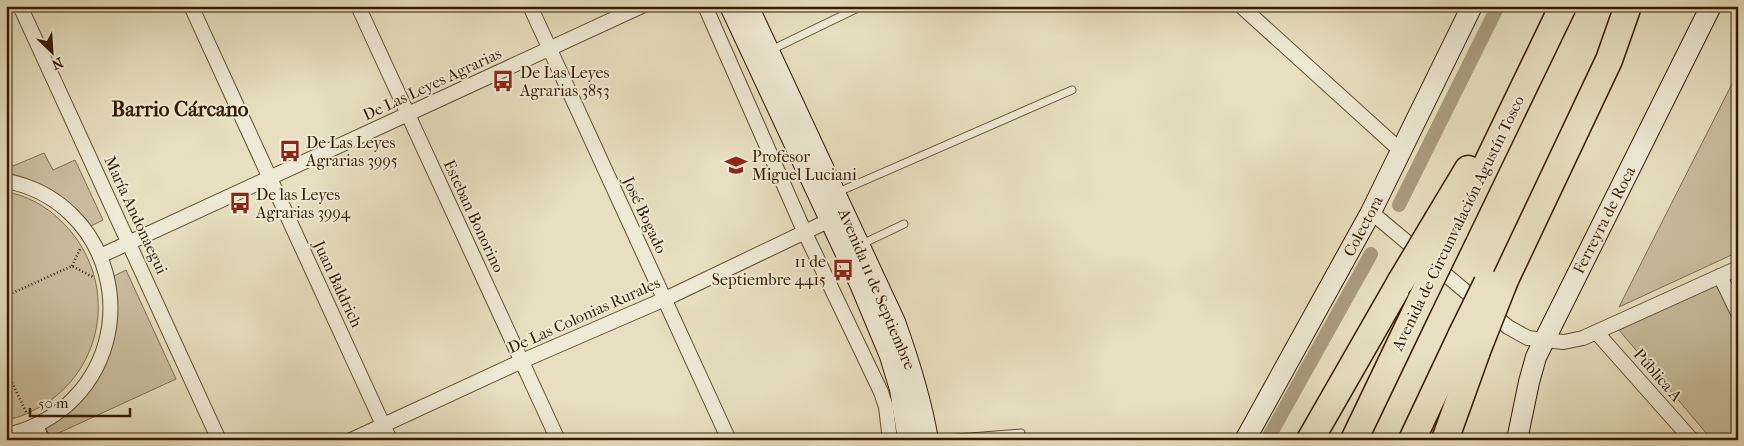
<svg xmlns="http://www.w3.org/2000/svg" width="1744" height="446" font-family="'IM FELL French Canon',serif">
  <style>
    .green { fill: #c9be9f; stroke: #7e6c50 }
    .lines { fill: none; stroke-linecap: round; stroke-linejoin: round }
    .canal { stroke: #aa9c7e; stroke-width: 14 }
    .lane-casing { stroke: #614c30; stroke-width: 9 }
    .street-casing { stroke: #614c30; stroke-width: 16 }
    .secondary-casing { stroke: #341b01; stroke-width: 22 }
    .highway-casing { stroke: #341b01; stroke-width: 29 }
    .path { stroke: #341b01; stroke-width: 2.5; stroke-dasharray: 1 2.5; stroke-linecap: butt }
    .lane { stroke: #efead5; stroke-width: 7 }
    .street { stroke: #efead5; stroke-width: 14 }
    .secondary { stroke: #efead5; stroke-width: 20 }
    .highway { stroke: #e7dfbf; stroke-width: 26 }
    .highway-bridge-casing { stroke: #341b01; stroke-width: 29; stroke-linecap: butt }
    .highway-bridge { stroke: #e7dfbf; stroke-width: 26 }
    .labels { text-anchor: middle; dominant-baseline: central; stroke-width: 4; stroke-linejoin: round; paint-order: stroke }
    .poi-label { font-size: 16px; fill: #341b01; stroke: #efead5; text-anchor: start }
    .street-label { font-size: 16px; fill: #341b01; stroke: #efead5 }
    .district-label { font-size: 21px; font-weight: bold; fill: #341b01; stroke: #efead5 }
  </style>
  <rect width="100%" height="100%" fill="#e7dfbf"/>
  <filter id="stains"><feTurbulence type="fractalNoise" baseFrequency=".004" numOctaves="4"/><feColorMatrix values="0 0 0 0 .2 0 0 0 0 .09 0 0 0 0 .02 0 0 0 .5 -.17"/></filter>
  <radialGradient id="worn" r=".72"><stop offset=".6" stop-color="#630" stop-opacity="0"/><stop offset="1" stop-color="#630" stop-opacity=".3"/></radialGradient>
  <g class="green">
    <polygon points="1738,72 1738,252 1619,307"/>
    <path d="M 6,153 L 13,166 L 44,153 L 53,170 L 75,160 L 103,220 L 91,226 C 71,199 40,179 6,173 Z"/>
    <path d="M 6,192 C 26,195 46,206 60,220 C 116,272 110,362 45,404 C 33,411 20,418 6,420 Z"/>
    <path d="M 126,270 L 176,379 L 50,437 L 45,426 C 53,421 61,417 68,411 C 106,377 125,327 114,276 Z"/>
    <polygon points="1720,283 1738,322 1738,440 1712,440 1619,330"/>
  </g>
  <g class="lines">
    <g class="canal">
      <polyline points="1399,205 1498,6"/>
      <polyline points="1267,440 1371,254"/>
    </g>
    <g class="lane-casing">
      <g id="lane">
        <polyline points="771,50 862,6"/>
        <polyline points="836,193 1072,90"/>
        <polyline points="860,245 904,224"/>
        <polyline points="931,440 1021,433"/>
      </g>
    </g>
    <g class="street-casing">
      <g id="street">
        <polyline points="20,6 219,440"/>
        <polyline points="191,6 390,440"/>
        <polyline points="358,6 558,440"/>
        <polyline points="530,6 729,440"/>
        <polyline points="705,6 805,233 881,392 886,407 890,440"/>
        <polyline points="1241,6 1401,151"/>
        <path d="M 6,181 C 112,201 146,334 67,405 C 50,419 28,431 6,435"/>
        <polyline points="1371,212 1508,327 1528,338 1543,340 1564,342 1583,338 1738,268"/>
        <polyline points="100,256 642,6"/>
        <polyline points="1720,276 1738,313"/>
        <polyline points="1597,333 1692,440"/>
        <polyline points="36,425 42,440"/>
        <polyline points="351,440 522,361 665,299 830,220"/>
      </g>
    </g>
    <g class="secondary-casing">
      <g id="secondary">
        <polyline points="730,6 860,284 890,356 900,389 908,440"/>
        <path d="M 748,6 L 895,322 C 909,361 921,399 928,440"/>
        <polyline points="1245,440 1371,212 1472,6"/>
        <polyline points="1517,440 1529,382 1536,357 1711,6"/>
      </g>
    </g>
    <g class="highway-casing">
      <g id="highway">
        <polyline points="1438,219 1468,169"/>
        <polyline points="1454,232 1563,6"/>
        <polyline points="1505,280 1609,60 1628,6"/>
        <polyline points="1310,440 1401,281"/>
        <polyline points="1354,440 1421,300"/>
        <polyline points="1412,440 1461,336"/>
        <polyline points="1445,440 1477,351"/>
      </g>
    </g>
    <g class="path">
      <polyline points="72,266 81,247"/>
      <polyline points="6,296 72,266 93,277"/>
      <polyline points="6,370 27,414"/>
    </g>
    <use href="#lane" class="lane"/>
    <use href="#street" class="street"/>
    <use href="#secondary" class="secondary"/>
    <use href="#highway" class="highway"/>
    <g class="highway-bridge-casing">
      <g id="highway-bridge">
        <polyline points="1401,281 1438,219"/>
        <polyline points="1421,300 1454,232"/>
        <polyline points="1461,336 1487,283"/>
        <polyline points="1477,351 1505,280"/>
      </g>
    </g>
    <use href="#highway-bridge" class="highway-bridge"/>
  </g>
  <defs>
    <g id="bus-bare" transform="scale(1.725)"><path d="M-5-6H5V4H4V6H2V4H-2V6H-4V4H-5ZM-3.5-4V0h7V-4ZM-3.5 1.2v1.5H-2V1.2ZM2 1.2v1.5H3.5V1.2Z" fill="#8f2418" stroke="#efead5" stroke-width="2.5" paint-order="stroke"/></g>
    <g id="school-bare" transform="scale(1.725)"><path d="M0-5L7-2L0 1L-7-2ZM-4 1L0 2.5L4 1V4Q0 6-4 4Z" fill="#8f2418" stroke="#efead5" stroke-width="2.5" paint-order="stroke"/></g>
  </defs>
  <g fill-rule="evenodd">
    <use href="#bus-bare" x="503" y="81"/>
    <use href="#bus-bare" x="290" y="151"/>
    <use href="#school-bare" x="736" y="165"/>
    <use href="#bus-bare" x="240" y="203"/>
    <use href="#bus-bare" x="843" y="270"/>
  </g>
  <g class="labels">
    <g class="poi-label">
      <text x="520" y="72">De Las Leyes<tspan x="520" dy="18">Agrarias 3853</tspan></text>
      <text x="306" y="142">De Las Leyes<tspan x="306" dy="18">Agrarias 3995</tspan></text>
      <text x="752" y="156">Profesor<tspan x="752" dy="18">Miguel Luciani</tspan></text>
      <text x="256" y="194">De las Leyes<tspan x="256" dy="18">Agrarias 3994</tspan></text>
      <text x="826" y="261" text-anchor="end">11 de<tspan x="826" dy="18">Septiembre 4415</tspan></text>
    </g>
    <g class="street-label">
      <text transform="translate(432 84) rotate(-25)">De Las Leyes Agrarias</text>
      <text transform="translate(136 215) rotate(65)">María Andonaegui</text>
      <text transform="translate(645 215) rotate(65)">José Bogado</text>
      <text transform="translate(474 216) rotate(65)">Esteban Bonorino</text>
      <text transform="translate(1604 220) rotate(-63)">Ferreyra de Roca</text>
      <text transform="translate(1458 223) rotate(-64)">Avenida de Circunvalación Agustín Tosco</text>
      <text transform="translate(1363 226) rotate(-62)">Colectora</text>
      <text transform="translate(338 284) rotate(65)">Juan Baldrich</text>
      <text transform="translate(877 289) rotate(67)">Avenida 11 de Septiembre</text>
      <text transform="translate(584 315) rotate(-24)">De Las Colonias Rurales</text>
      <text transform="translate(1658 375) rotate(49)">Pública A</text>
    </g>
    <g class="district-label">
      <text x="180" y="109">Barrio Cárcano</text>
    </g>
  </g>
  <rect width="1744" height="446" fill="none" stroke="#e7dfbf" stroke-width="25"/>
  <rect x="8" y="8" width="1729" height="431" fill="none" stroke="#341b01" stroke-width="2.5"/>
  <rect x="12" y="12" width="1719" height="421" fill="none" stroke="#341b01"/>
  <g transform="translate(52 52) rotate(155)" stroke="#efead5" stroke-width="4" paint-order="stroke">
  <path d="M0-4L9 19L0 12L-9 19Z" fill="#341b01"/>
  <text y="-8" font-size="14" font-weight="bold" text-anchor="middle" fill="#341b01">N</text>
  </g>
  <path d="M30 408v8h100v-8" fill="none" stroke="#341b01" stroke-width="2.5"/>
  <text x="38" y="408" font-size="15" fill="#341b01" stroke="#efead5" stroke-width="4" paint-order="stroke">50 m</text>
  <rect width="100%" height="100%" filter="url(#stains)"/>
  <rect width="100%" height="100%" fill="url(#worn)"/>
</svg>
